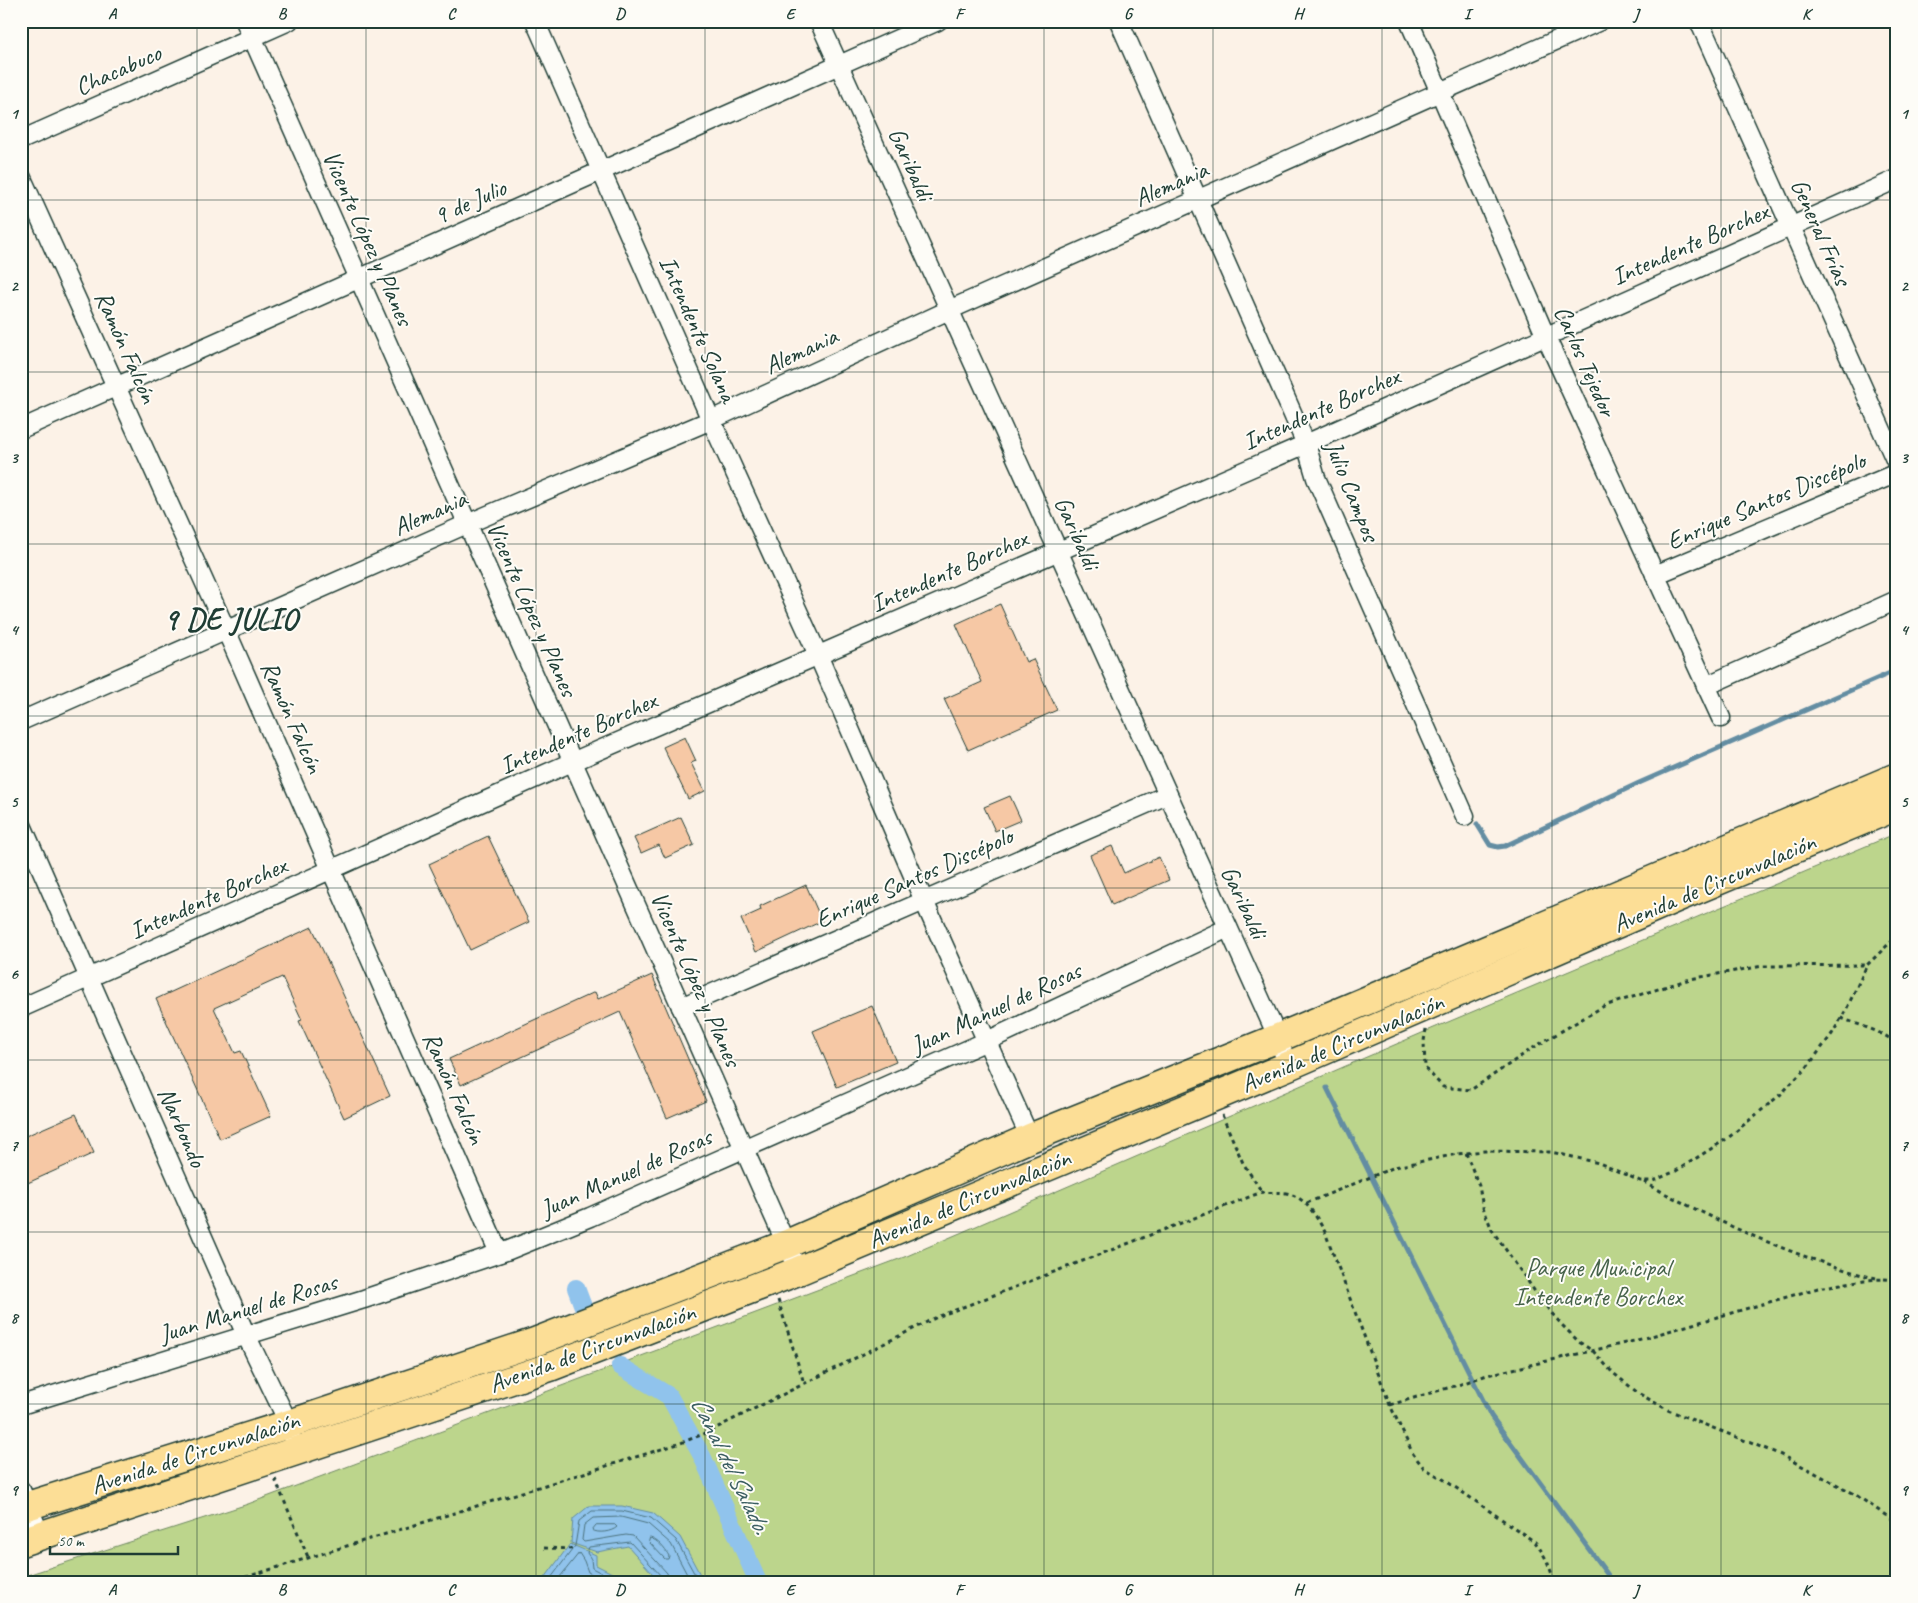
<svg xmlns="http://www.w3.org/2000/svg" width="1918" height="1603" font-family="Caveat,sans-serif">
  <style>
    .green { fill: #bcd58c; stroke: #6e8960 }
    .water { fill: #90c3ec; stroke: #638da2 }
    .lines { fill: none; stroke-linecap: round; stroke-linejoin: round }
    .shore { stroke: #4c737e; stroke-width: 1 }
    .stream { stroke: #638da2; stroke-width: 5 }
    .canal { stroke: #90c3ec; stroke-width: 18 }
    .building { fill: #f6c8a5; stroke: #1f3d34 }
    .minor-casing { stroke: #1f3d34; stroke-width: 21 }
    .trunk-casing { stroke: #1f3d34; stroke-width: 31 }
    .path { stroke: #1f3d34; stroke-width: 3; stroke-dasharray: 4 4; stroke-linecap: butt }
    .minor { stroke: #fdfcf7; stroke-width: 18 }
    .trunk { stroke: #fcde96; stroke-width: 28 }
    .grid { fill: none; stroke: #1f3d34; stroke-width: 1; stroke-opacity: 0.55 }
    .labels { text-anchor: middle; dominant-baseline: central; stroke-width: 4; stroke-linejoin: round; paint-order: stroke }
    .street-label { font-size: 25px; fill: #1f3d34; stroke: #fdfcf7 }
    .park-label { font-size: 25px; fill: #46634a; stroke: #fdfcf7 }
    .water-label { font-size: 26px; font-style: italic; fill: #3b5e62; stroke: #fdfcf7 }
    .district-label { font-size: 30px; font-weight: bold; letter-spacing: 1px; fill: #1f3d34; stroke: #fdfcf7 }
    .neatline { fill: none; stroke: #1f3d34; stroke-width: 2 }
    .grid-label { font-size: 16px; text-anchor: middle; font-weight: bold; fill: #1f3d34 }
  </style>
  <rect width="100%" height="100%" fill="#fcf2e7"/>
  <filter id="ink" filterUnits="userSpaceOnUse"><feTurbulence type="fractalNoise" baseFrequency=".02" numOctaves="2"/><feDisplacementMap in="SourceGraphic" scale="10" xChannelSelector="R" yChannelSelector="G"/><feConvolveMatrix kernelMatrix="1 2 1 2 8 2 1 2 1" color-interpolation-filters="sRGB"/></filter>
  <g filter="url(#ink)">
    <polygon class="green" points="1897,833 1897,1582 21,1582 21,1577 248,1504 907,1256 1422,1033"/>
    <g class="water">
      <polygon points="589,1506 622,1506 653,1513 680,1537 704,1582 660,1582 628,1546 597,1552 571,1543 573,1519"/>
      <polygon points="570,1544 596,1555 596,1565 630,1582 542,1582"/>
    </g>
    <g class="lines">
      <g class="shore">
        <path d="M 615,1525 L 617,1527 C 612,1532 598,1534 592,1530 L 596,1525 Z"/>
        <path d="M 650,1538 C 658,1540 665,1549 669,1556 L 668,1559 L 665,1559 L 649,1542 Z"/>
        <polyline points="548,1582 575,1546 579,1521 592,1511 622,1511 651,1518 676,1540 699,1582"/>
        <polyline points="556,1582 579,1553 584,1561 588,1572 605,1582"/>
        <polyline points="619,1582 592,1568 591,1559 587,1553 589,1547 630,1542 662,1577 664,1582"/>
        <polyline points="670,1582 667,1573 633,1536 626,1535 584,1542 582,1540 584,1525 593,1518 621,1517 648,1524 671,1544 691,1582"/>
      </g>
      <g class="stream">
        <polyline points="1477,824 1490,845 1498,847 1505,846 1639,783 1897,670"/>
        <polyline points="1327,1088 1491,1416 1613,1582"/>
      </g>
      <g class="canal">
        <polyline points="576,1288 584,1309"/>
        <polyline points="620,1366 669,1396 702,1456 758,1582"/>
      </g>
    </g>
    <g class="building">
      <polygon points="1000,604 1026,662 1033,659 1057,710 968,750 944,699 982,682 956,624"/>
      <polygon points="685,737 696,761 691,763 705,791 688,799 663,747"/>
      <polygon points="1010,796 1021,820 995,831 984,807"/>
      <polygon points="681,817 694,845 665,858 659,845 641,853 634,838"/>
      <polygon points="488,836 529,922 470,950 429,864"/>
      <polygon points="1112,846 1124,873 1159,857 1169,880 1112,905 1090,855"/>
      <polygon points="806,885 822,921 756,952 741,919 761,910 760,906"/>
      <polygon points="312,927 390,1096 344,1118 299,1021 302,1020 282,977 214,1008 235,1053 241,1051 271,1116 220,1139 156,999"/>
      <polygon points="652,975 706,1101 667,1118 620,1012 461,1085 449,1059 595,992 598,999"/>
      <polygon points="872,1006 896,1062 837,1087 813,1031"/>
      <polygon points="76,1114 94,1153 21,1186 21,1138"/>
    </g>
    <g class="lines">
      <g class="minor-casing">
        <g id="minor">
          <polyline points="245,21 798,1271"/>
          <polyline points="535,21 711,420 818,655 924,901 1030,1138"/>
          <polyline points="819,21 1278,1038 1288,1066"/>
          <polyline points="1119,21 1306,444 1316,478 1465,816"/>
          <polyline points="1409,21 1546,337 1721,718"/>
          <polyline points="1699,21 1897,464"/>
          <polyline points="21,140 289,21"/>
          <polyline points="21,176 226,630 499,1253"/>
          <polyline points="21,429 938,21"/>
          <polyline points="1655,575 1897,473"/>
          <polyline points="1706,686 1897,600"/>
          <polyline points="21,721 467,524 711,420 949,310 1600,21"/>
          <polyline points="21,823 246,1335 289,1424 291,1434"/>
          <polyline points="681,1007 1167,795"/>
          <polyline points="21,1008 572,762 1306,444 1897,179"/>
          <polyline points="21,1405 364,1299 509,1250 590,1217 987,1041 1228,928"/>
          <polyline points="21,1490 41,1536"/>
        </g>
      </g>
      <g class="trunk-casing">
        <g id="trunk">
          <polyline points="21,1508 289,1424 535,1342 787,1244 1030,1138 1278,1038 1897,777"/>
          <polyline points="21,1542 550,1367 798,1271 1288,1066 1674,899 1897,806"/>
        </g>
      </g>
      <g class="path">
        <polyline points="1841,1018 1876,1031 1897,1042"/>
        <polyline points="1426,1029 1424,1041 1425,1068 1443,1087 1471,1090 1533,1048 1604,1006 1690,979 1763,966 1867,965"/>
        <polyline points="1222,1115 1243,1163 1262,1192"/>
        <polyline points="1466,1153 1479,1186 1483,1207 1492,1230 1543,1303 1562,1325 1579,1342 1593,1351 1612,1372 1638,1393 1668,1410 1781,1455 1853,1493 1897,1523"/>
        <path d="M 1644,1182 C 1702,1214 1761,1242 1824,1263 C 1841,1268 1858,1275 1876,1278"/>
        <polyline points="1307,1203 1395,1167 1457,1154 1484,1151 1551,1152 1599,1163 1640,1181 1653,1181 1676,1171 1728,1138 1781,1094 1808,1066 1832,1034 1846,1010 1867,965 1897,936"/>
        <polyline points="1884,1279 1897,1280"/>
        <polyline points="778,1300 804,1383"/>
        <polyline points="1390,1405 1461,1384 1487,1375 1634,1341 1818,1288 1864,1280 1884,1279"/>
        <polyline points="275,1479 308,1557"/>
        <polyline points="544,1548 576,1549"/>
        <path d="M 230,1582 L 678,1444 L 706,1433 L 937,1317 L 1262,1192 C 1270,1193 1279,1192 1286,1193 C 1306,1197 1316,1216 1325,1232 L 1390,1405 L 1413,1454 L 1424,1468 L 1443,1479 L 1535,1542 C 1545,1555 1550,1566 1554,1582"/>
      </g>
      <use href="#minor" class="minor"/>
      <use href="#trunk" class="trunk"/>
    </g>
  </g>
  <path class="grid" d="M 197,21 L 197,1582M 366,21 L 366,1582M 536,21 L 536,1582M 705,21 L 705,1582M 874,21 L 874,1582M 1044,21 L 1044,1582M 1213,21 L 1213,1582M 1382,21 L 1382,1582M 1552,21 L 1552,1582M 1721,21 L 1721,1582M 21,200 L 1897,200M 21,372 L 1897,372M 21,544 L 1897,544M 21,716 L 1897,716M 21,888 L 1897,888M 21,1060 L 1897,1060M 21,1232 L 1897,1232M 21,1404 L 1897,1404"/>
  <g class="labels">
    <g class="street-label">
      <text transform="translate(118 70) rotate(-24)">Chacabuco</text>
      <text transform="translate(911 164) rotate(66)">Garibaldi</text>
      <text transform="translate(1171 184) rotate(-24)">Alemania</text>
      <text transform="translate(470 202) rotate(-24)">9 de Julio</text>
      <text transform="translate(1821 232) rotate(66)">General Frías</text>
      <text transform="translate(368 238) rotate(66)">Vicente López y Planes</text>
      <text transform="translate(1690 244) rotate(-24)">Intendente Borchex</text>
      <text transform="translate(698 329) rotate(66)">Intendente Solana</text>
      <text transform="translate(126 347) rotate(66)">Ramón Falcón</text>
      <text transform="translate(801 351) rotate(-25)">Alemania</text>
      <text transform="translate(1585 361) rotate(66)">Carlos Tejedor</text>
      <text transform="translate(1321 409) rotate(-24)">Intendente Borchex</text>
      <text transform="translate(1352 491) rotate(68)">Julio Campos</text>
      <text transform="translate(1766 501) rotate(-23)">Enrique Santos Discépolo</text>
      <text transform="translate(430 513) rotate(-24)">Alemania</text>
      <text transform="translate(1077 533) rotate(66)">Garibaldi</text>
      <text transform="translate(949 571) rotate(-24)">Intendente Borchex</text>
      <text transform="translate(532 609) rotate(66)">Vicente López y Planes</text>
      <text transform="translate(292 717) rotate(66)">Ramón Falcón</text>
      <text transform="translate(578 733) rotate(-24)">Intendente Borchex</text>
      <text transform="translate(914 878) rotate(-24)">Enrique Santos Discépolo</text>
      <text transform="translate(1714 883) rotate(-23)">Avenida de Circunvalación</text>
      <text transform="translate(208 898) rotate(-24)">Intendente Borchex</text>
      <text transform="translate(1244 902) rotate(65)">Garibaldi</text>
      <text transform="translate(696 979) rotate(66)">Vicente López y Planes</text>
      <text transform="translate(996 1008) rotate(-25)">Juan Manuel de Rosas</text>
      <text transform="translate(1342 1043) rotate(-23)">Avenida de Circunvalación</text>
      <text transform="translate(454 1088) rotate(66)">Ramón Falcón</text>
      <text transform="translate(182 1127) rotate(66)">Narbondo</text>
      <text transform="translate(626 1173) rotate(-24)">Juan Manuel de Rosas</text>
      <text transform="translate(969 1199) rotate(-23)">Avenida de Circunvalación</text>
      <text transform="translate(248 1308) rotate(-17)">Juan Manuel de Rosas</text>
      <text transform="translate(592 1348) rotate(-20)">Avenida de Circunvalación</text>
      <text transform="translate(195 1453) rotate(-18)">Avenida de Circunvalación</text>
    </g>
    <g class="park-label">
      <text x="1598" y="1268">Parque Municipal<tspan x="1598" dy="29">Intendente Borchex</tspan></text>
    </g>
    <g class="water-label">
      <text transform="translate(731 1465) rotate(64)">Canal del Salado.</text>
    </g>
    <g class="district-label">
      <text x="231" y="619">9 DE JULIO</text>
    </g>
  </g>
  <rect width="1918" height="1603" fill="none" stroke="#fdfcf7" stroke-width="55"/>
  <path d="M50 1546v8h128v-8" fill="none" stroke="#1f3d34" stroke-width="2.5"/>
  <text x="58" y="1546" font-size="15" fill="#1f3d34" stroke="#fdfcf7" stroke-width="4" paint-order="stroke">50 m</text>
  <rect x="28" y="28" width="1862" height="1548" class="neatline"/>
  <g class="grid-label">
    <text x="112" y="19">A</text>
    <text x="282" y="19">B</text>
    <text x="451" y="19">C</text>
    <text x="620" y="19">D</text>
    <text x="790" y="19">E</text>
    <text x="959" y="19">F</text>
    <text x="1128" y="19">G</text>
    <text x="1298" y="19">H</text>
    <text x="1467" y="19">I</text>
    <text x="1636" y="19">J</text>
    <text x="1806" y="19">K</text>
    <text x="14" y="119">1</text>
    <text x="1904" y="119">1</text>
    <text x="14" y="291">2</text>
    <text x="1904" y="291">2</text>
    <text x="14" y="463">3</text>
    <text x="1904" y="463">3</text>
    <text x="14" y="635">4</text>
    <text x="1904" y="635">4</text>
    <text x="14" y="807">5</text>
    <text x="1904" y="807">5</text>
    <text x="14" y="979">6</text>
    <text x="1904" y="979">6</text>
    <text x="14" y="1151">7</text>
    <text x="1904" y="1151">7</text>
    <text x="14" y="1323">8</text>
    <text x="1904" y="1323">8</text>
    <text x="14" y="1495">9</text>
    <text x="1904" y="1495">9</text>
    <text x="112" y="1595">A</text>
    <text x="282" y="1595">B</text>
    <text x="451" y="1595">C</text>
    <text x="620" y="1595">D</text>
    <text x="790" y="1595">E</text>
    <text x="959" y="1595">F</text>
    <text x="1128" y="1595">G</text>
    <text x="1298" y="1595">H</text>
    <text x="1467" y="1595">I</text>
    <text x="1636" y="1595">J</text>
    <text x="1806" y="1595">K</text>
  </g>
</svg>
